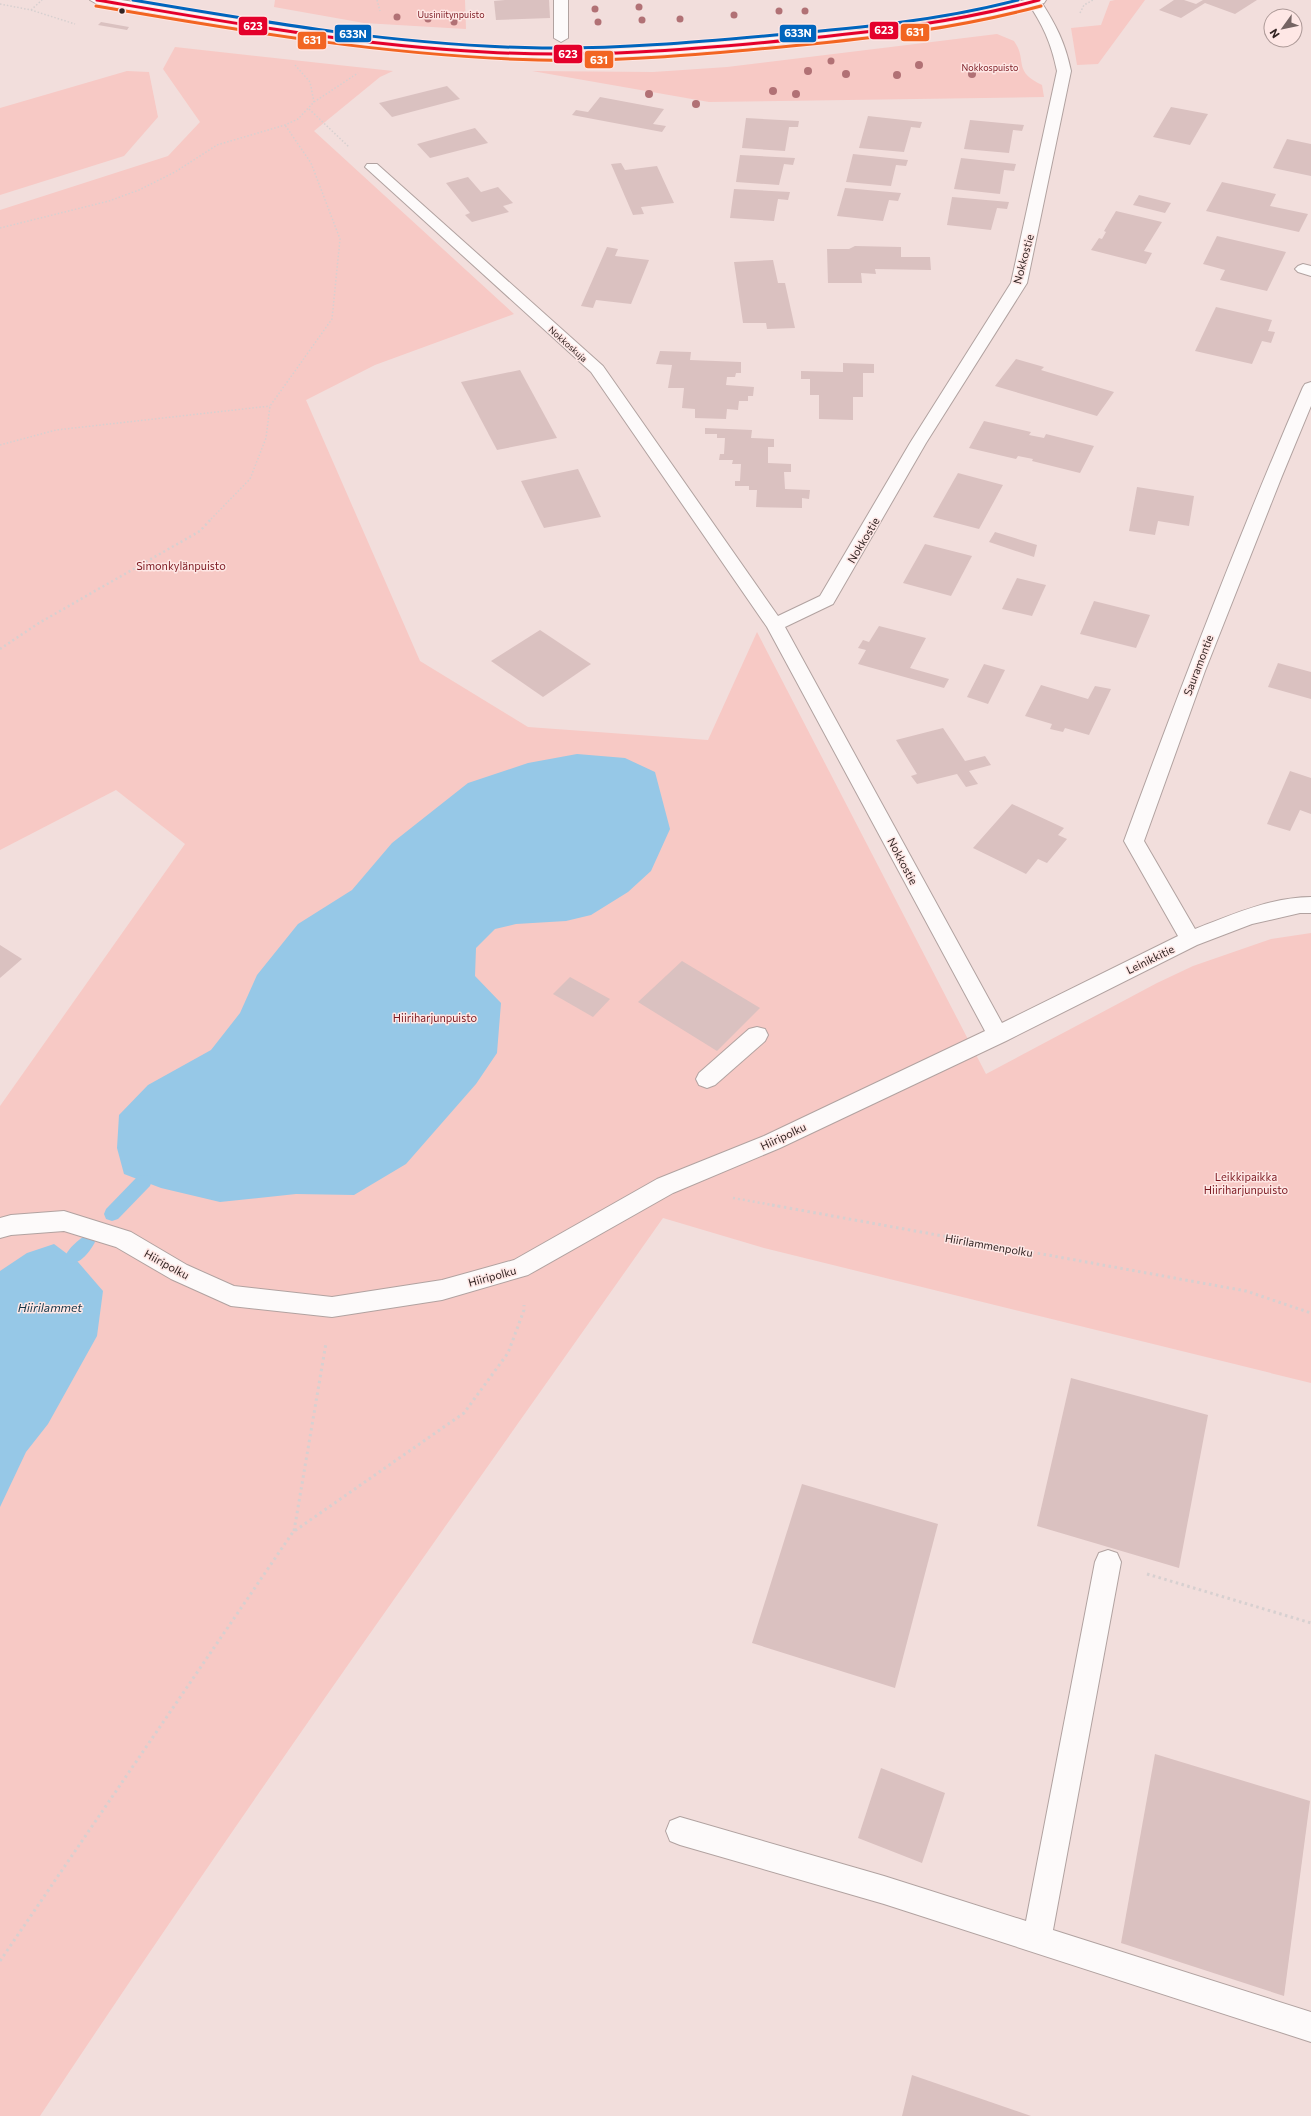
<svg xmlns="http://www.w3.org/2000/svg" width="1311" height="2116" font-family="Commissioner,sans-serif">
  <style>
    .green { fill: #f7c9c5 }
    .water { fill: #96c8e7 }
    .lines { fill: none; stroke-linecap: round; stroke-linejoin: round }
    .stream { fill: #96c8e7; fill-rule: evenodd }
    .building { fill: #dac1c0 }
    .minor-casing { stroke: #b1a2a0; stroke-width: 2 }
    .major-casing { stroke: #b1a2a0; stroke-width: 2 }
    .path-far2 { stroke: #d7d0d0; stroke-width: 1.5; stroke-dasharray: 1.5 2; stroke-linecap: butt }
    .path-far1 { stroke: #d7d0d0; stroke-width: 2.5; stroke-dasharray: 2 3; stroke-linecap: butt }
    .path { stroke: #d7d0d0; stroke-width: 3; stroke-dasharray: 2.5 3.5; stroke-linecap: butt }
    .minor { fill: #fdfafa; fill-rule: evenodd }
    .major { fill: #fdfafa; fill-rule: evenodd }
    .bus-1-casing { stroke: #fee7e5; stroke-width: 5 }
    .bus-2-casing { stroke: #fee7e5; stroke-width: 5 }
    .bus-3-casing { stroke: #fee7e5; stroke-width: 5 }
    .bus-1 { stroke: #e4002b; stroke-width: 3 }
    .bus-2 { stroke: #f26522; stroke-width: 3 }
    .bus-3 { stroke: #0065bd; stroke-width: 3 }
    .tree { fill: #b17175 }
    .bus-dot { fill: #312322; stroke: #fee7e5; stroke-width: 1.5 }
    .labels { text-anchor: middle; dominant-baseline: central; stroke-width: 3; stroke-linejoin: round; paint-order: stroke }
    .far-park-label { font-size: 9px; fill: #7b1820; stroke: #fee7e5 }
    .far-street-label { font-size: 9px; fill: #312322; stroke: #fee7e5 }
    .street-label { font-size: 11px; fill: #312322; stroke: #fee7e5 }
    .park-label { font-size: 11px; fill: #7b1820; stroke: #fee7e5 }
    .water-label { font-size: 12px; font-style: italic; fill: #103447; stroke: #fee7e5 }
    .line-badge { stroke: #fee7e5; stroke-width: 1.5 }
    .badge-label { font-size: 11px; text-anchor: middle; font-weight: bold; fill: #fff }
  </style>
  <rect width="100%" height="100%" fill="#f2dedc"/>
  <g class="green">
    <polygon points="275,0 465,0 466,29 364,23 274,7"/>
    <polygon points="1115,0 1145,0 1098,64 1077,65 1071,28 1101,25 1110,1"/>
    <path d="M 997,34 L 1014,41 C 1028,61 1012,71 1042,85 L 1044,97 L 709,102 L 532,71 L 653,72 L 727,67 Z"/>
    <path d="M 175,47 L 393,71 L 380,77 L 314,131 L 514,314 L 375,365 L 306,400 L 420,661 L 528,727 L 708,740 L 757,632 L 986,1074 L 1157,983 L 1193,966 L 1271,939 L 1311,933 L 1311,1383 L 764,1248 L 663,1218 C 453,1516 241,1812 40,2116 L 0,2116 L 0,1106 L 185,844 L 116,790 L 0,850 L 0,210 L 168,156 L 200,122 L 163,69 Z"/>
    <polygon points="127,71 149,72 158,117 124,156 0,195 0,108"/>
  </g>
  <g class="water">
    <polygon points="577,754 625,758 655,772 670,829 651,871 628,892 591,915 566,921 516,924 495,929 476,948 475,976 501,1003 497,1053 476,1084 406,1164 354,1195 296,1194 220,1202 161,1188 124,1174 117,1148 119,1115 148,1085 211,1050 240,1013 257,975 298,924 352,890 392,843 468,783 528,763"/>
    <polygon points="54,1244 78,1262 103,1291 97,1336 48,1424 26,1452 0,1507 0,1271 27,1253"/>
  </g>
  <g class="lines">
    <g class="stream">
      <polygon points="144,1175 150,1176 152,1181 150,1186 118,1219 112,1221 106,1219 104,1214 106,1209 138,1176"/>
      <path d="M 87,1235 L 93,1237 L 95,1242 C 90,1252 78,1267 66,1263 L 64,1258 C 68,1249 78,1239 87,1235 Z"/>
    </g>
  </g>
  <g class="building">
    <polygon points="505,0 549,0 550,18 496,20 494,1"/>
    <polygon points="1174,0 1184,0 1196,4 1203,0 1257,0 1235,14 1205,3 1181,18 1159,10"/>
    <polygon points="101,22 129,27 127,30 98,25"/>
    <polygon points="447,86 460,99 392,117 379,103"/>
    <polygon points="600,97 664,109 653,124 666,126 662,132 572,115 576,110 588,112"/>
    <polygon points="1171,107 1208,114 1190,145 1153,137"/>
    <polygon points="868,116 922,122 920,128 911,127 904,152 859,148"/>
    <polygon points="746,118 799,121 798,127 789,127 785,151 742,148"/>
    <polygon points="970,120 1024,125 1022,131 1013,130 1009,153 964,149"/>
    <polygon points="475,128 488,143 430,158 417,144"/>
    <polygon points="1287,139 1311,144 1311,176 1273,168"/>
    <polygon points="853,154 908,160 906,166 896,165 891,186 846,182"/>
    <polygon points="740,155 795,158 793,165 784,164 779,185 736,182"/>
    <polygon points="961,158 1016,164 1014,171 1004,170 1000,194 954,189"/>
    <polygon points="621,163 625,170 657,166 674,203 641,207 644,214 633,215 611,164"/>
    <polygon points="468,177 481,192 498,187 513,203 503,206 509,212 472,222 465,215 470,213 446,183"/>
    <polygon points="1222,182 1276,194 1270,206 1308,214 1299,232 1206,211"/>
    <polygon points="845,188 901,193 898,201 889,200 883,221 837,216"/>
    <polygon points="734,189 790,192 788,200 778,199 774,221 730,218"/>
    <polygon points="1139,195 1171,203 1165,213 1133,205"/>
    <polygon points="952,197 1009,202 1007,209 997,208 991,230 947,225"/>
    <polygon points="1116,211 1162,222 1144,251 1152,253 1146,264 1091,250 1099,238 1102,239 1106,232 1104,231"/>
    <polygon points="1217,236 1286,252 1267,291 1220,280 1225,270 1203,264"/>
    <polygon points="855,246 901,247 901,257 930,257 931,270 875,269 876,274 861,273 862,283 828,283 827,249 849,249"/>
    <polygon points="607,247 618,249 615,256 649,260 631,304 596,300 593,308 581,306"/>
    <polygon points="773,260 778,283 785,283 795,328 767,329 766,323 743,323 734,262"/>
    <polygon points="1216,307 1272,320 1268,331 1275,332 1271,343 1262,341 1252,364 1195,351"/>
    <polygon points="660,351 691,352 690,360 741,362 741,373 736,373 735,377 727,377 726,385 754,387 753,396 748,396 748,401 739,401 738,410 727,409 726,419 695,418 695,409 682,408 684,388 668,388 672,365 656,364"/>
    <polygon points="1016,359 1044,367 1041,370 1114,392 1097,416 995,386"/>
    <polygon points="843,363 874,364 874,373 863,373 863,397 853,397 853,420 819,419 819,395 810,395 810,379 801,379 801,371 843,372"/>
    <polygon points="520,370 557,438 497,450 461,382"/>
    <polygon points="984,421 1031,432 1029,435 1044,438 1046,434 1094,446 1080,473 1032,461 1033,459 1018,456 1016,459 969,448"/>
    <polygon points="705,428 752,430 751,438 774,439 774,447 768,447 768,463 791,464 791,472 784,472 785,489 810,490 809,499 802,498 802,508 756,507 757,490 749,490 749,486 735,486 735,481 740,481 741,464 732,464 733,460 719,460 720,454 724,454 725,438 717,438 717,434 705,434"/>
    <polygon points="578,469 601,517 544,528 521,481"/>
    <polygon points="958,473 1003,485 979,529 933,517"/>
    <polygon points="1137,487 1194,496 1189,526 1158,521 1155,535 1129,531"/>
    <polygon points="995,532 1037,545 1034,557 989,542"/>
    <polygon points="925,544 972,556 951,596 903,583"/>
    <polygon points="1017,578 1046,585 1032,616 1002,609"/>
    <polygon points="1094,601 1150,615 1136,648 1080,634"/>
    <polygon points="879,626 926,638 910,668 949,679 944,688 858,664 866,650 858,648 863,640 869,642"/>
    <polygon points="540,630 591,664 543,697 491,661"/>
    <polygon points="1278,663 1311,672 1311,699 1268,687"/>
    <polygon points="984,664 1005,670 988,704 967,697"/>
    <polygon points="1041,685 1088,699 1095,686 1111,689 1089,735 1065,728 1063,732 1050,729 1052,724 1025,716"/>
    <polygon points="943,728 965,761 985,756 991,765 969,771 978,784 966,787 957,774 917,784 911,776 917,774 896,740"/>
    <polygon points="1290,771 1311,778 1311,814 1300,810 1290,831 1267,824"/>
    <polygon points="1012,804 1064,828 1058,835 1067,839 1047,863 1038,859 1026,874 973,848"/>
    <polygon points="0,945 22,959 0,978"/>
    <polygon points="682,961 760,1008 717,1051 638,1002"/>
    <polygon points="570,977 610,999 593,1017 553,994"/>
    <polygon points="1071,1378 1208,1415 1179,1568 1037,1526"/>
    <polygon points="802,1484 938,1524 895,1688 752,1643"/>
    <polygon points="1155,1754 1310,1801 1284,1996 1121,1943"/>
    <polygon points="881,1768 945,1793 922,1863 858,1838"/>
    <polygon points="912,2075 1031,2116 902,2116"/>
  </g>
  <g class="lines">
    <g class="minor-casing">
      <g id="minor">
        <polygon points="554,0 568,0 568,38 561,42 554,38"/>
        <path d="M 1026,0 L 1040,0 C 1056,25 1065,42 1071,71 L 1027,283 L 926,443 L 833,604 L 785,627 L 1002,1023 L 1178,936 L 1124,841 C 1180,688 1238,537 1303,387 L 1305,384 L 1311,382 L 1311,406 L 1282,476 L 1205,671 L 1144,841 L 1195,929 C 1231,915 1272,897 1311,897 L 1311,913 L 1300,913 L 1252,924 L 1197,945 L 1006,1041 L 780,1148 L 673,1193 L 528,1275 L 442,1300 L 332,1317 L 231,1306 L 171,1279 L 116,1247 L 64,1231 L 11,1235 L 0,1238 L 0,1218 L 11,1215 L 64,1211 L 131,1232 L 187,1265 L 234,1286 L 332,1297 L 442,1280 L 514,1260 L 657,1179 L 764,1136 L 985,1031 L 767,627 L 591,372 L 365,167 L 367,164 L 377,164 L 603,366 L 778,616 L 820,596 L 910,443 L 1011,283 L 1057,71 C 1051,42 1043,25 1026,0 Z"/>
        <polygon points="1303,264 1311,266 1311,276 1298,272 1295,269 1298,266"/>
        <polygon points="757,1027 765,1029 768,1035 765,1041 715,1085 707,1088 699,1085 696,1079 699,1073 749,1029"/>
        <polygon points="1108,1550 1117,1553 1121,1562 1053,1930 1311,2012 1311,2042 884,1904 680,1845 670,1841 666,1831 670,1821 680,1817 884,1876 1026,1921 1095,1562 1099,1553"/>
      </g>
    </g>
    <g class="major-casing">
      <path id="major" d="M 90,0 L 121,0 L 351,35 L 453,45 L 541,50 L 652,47 L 878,28 L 956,17 L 1025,0 L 1046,0 L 1044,3 C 1008,13 973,23 936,29 C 888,37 838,40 789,44 C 706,52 623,60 540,58 C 391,55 243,29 97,4 Z"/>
    </g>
    <g class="path-far2">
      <polyline points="377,0 380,11"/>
      <polyline points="0,4 31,10 75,24"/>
      <polyline points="31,10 42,0"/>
      <polyline points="1080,13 1084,5 1093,0"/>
      <polyline points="295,65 310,82 314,102"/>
      <polyline points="309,109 349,147"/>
      <polyline points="0,228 109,201 139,190 175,172 217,145 285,125 298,119 314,102 358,73"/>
      <polyline points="0,445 56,430 270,406"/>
      <polyline points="211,519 250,479 266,438 270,406 332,319 340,239 311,163 285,125"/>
    </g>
    <g class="path-far1">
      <polyline points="0,649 39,623 200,531 212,518"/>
      <polyline points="733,1198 778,1206"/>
    </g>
    <g class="path">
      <polyline points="772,1205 1246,1291 1311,1313"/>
      <polyline points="294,1531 326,1343"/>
      <polyline points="1147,1574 1311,1623"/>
      <polyline points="0,1961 293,1532 464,1413 508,1353 524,1310 524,1305"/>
    </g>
    <use href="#minor" class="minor"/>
    <use href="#major" class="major"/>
    <g class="bus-1-casing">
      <path id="bus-1" d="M 97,0 C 226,22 354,45 485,52 C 587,58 688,50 790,40 C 874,32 957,22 1039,0"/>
    </g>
    <g class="bus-2-casing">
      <path id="bus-2" d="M 96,6 C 242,31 389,56 538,60 C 622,62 707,54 791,46 C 876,38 959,28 1041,6"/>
    </g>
    <g class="bus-3-casing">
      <path id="bus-3" d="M 133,0 C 268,23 404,46 542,48 C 620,49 697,42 775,35 C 857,28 938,21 1018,0"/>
    </g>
    <use href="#bus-1" class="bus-1"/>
    <use href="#bus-2" class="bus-2"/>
    <use href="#bus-3" class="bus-3"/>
  </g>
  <g class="tree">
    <circle cx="639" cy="7" r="3.5"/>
    <circle cx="595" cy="9" r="3.5"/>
    <circle cx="779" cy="11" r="3.5"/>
    <circle cx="805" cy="11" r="3.5"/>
    <circle cx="734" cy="15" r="3.5"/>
    <circle cx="397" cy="17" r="3.5"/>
    <circle cx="428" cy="19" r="3.5"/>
    <circle cx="680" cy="19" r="3.5"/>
    <circle cx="642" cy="20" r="3.5"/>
    <circle cx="454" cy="22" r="3.5"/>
    <circle cx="598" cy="22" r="3.5"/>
    <circle cx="831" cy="61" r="3.5"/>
    <circle cx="919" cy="65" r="4"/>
    <circle cx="808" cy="71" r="4"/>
    <circle cx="846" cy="74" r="4"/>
    <circle cx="972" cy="74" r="4"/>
    <circle cx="897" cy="75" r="4"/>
    <circle cx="773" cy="91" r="4"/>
    <circle cx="649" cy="94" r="4"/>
    <circle cx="796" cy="94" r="4"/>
    <circle cx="696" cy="104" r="4"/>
  </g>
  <circle class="bus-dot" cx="122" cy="11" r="3.5"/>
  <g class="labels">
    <g class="far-park-label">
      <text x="451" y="14">Uusiniitynpuisto</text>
      <text x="990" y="67">Nokkospuisto</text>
    </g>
    <g class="far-street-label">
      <text transform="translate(568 344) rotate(42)">Nokkoskuja</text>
    </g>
    <g class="street-label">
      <text transform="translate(1023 259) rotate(-75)">Nokkostie</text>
      <text transform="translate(863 540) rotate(-59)">Nokkostie</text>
      <text transform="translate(1198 665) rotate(-69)">Sauramontie</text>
      <text transform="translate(903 861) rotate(62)">Nokkostie</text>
      <text transform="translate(1150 959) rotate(-26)">Leinikkitie</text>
      <text transform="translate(783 1136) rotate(-25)">Hiiripolku</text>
      <text transform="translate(989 1245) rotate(10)">Hiirilammenpolku</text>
      <text transform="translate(167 1264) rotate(29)">Hiiripolku</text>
      <text transform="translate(492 1276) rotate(-15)">Hiiripolku</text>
    </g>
    <g class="park-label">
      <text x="181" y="565">Simonkylänpuisto</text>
      <text x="435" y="1017">Hiiriharjunpuisto</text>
      <text x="1246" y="1176">Leikkipaikka<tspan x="1246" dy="13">Hiiriharjunpuisto</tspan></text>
    </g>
    <g class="water-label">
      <text x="50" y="1307">Hiirilammet</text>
    </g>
  </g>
  <g class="line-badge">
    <rect x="238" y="16" width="30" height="20" rx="4" fill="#e4002b"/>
    <rect x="869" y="21" width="30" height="19" rx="4" fill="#e4002b"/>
    <rect x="900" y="23" width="30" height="19" rx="4" fill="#f26522"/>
    <rect x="779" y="24" width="38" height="19" rx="4" fill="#0065bd"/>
    <rect x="334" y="24" width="38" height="19" rx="4" fill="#0065bd"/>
    <rect x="297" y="31" width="30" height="19" rx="4" fill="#f26522"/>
    <rect x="553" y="44" width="30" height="20" rx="4" fill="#e4002b"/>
    <rect x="584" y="50" width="30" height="19" rx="4" fill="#f26522"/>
  </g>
  <g class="badge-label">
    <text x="253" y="30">623</text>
    <text x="884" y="34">623</text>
    <text x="915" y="36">631</text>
    <text x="798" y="37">633N</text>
    <text x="353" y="38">633N</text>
    <text x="312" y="44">631</text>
    <text x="568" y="58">623</text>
    <text x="599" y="64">631</text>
  </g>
  <g transform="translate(1283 28) rotate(237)"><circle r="19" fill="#fee7e5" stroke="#ac9997"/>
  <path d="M0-3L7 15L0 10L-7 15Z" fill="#756463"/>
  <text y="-6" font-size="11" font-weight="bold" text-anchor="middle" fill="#312322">N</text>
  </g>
</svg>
